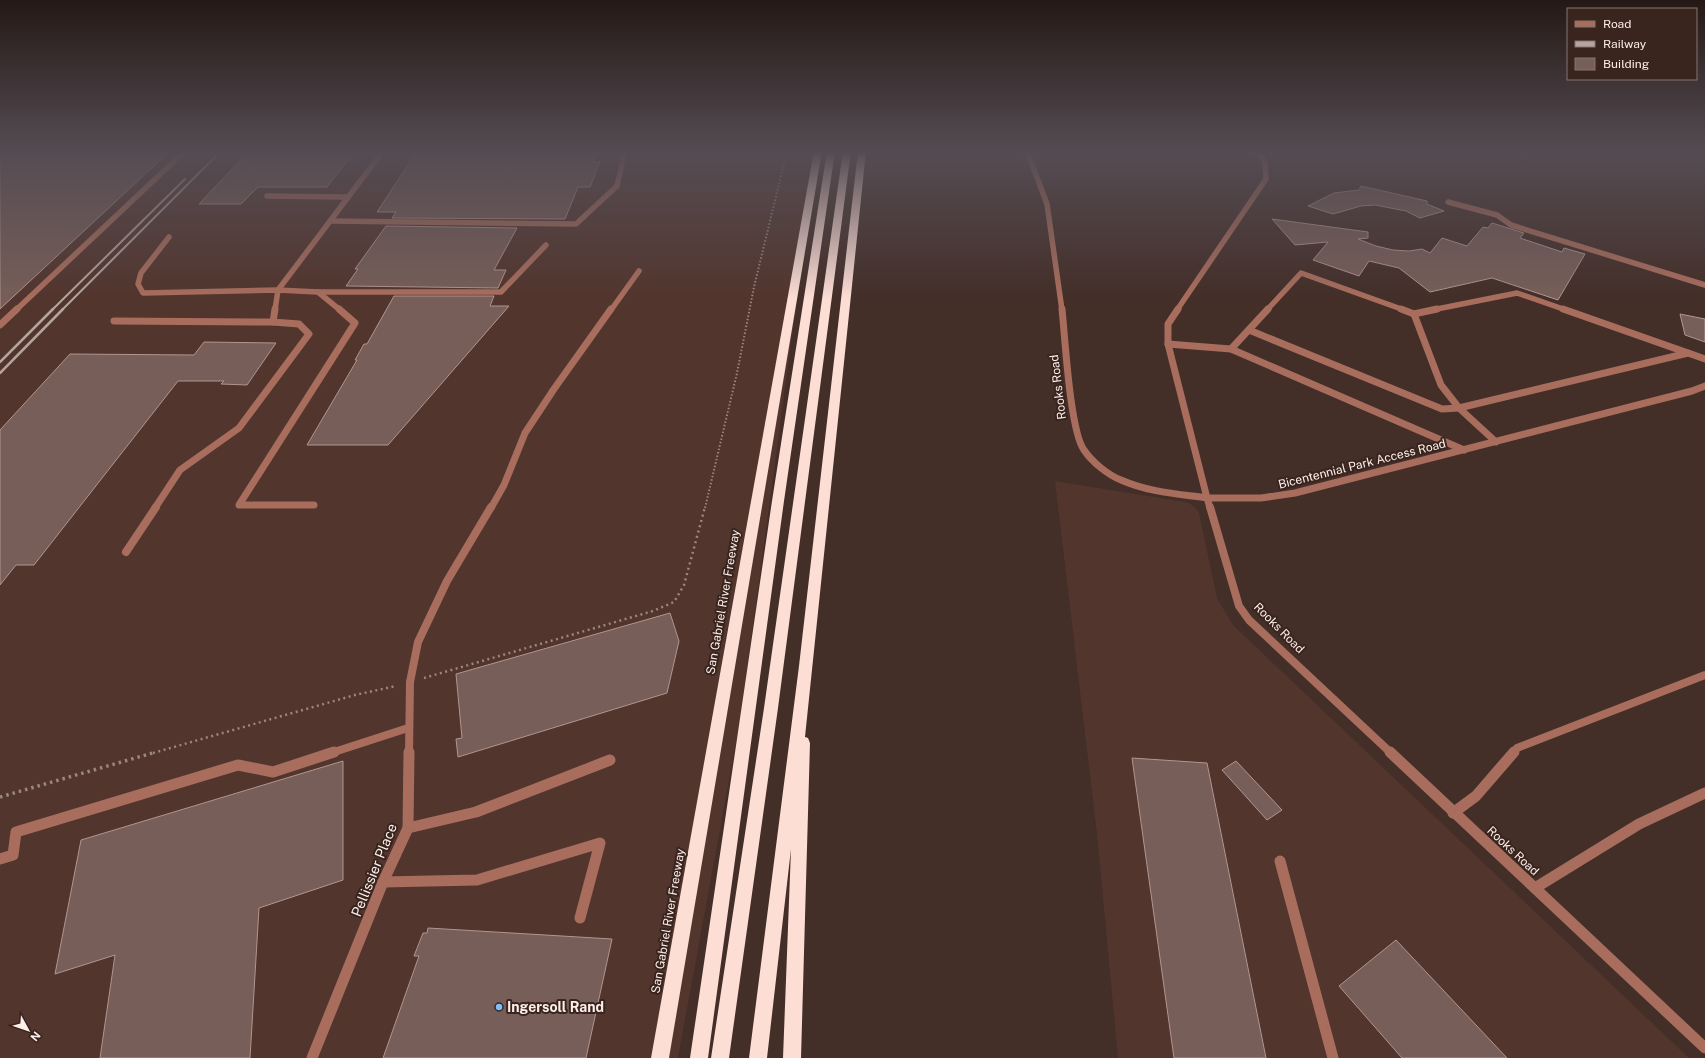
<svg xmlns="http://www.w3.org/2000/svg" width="1705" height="1058" font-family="'Public Sans',sans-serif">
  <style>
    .built { fill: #52352d }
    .building { fill: #775e58; stroke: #b1968f }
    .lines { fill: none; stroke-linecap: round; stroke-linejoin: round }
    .path-far2 { stroke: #998782; stroke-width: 2; stroke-dasharray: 1.5 2; stroke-linecap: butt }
    .path-far1 { stroke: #998782; stroke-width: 2.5; stroke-dasharray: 2 3.5; stroke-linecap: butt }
    .path { stroke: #998782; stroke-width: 3.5; stroke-dasharray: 2.5 4; stroke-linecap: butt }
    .service-far3 { stroke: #a86d5d; stroke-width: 5.5 }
    .service-far2 { stroke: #a86d5d; stroke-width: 7 }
    .service-far1 { stroke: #a86d5d; stroke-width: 8 }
    .service { stroke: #a86d5d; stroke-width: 11 }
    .minor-far1 { stroke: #a86d5d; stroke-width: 5.5 }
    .minor { stroke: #a86d5d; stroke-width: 7 }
    .tertiary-far3 { stroke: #a86d5d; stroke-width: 5.5 }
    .tertiary-far2 { stroke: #a86d5d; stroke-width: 7 }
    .tertiary-far1 { stroke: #a86d5d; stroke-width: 8 }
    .tertiary { stroke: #a86d5d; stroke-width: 11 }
    .motorway { fill: #fcded5; fill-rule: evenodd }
    .rail-far1 { stroke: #b5a49f; stroke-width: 2 }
    .rail { stroke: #b5a49f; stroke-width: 2.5 }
    .poi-dot { fill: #7bbef9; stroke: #39241e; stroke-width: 1.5 }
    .labels { text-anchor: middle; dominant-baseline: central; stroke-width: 4; stroke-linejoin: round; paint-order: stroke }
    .street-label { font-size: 12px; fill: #fdeeea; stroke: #39241e }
    .near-street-label { font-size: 14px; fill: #fdeeea; stroke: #39241e }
    .near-poi-label { font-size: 14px; font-weight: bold; fill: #fdeeea; stroke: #39241e; text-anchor: start }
  </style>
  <rect width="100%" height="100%" fill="#432e28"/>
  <g class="built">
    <polygon points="0,151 817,151 741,715 678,1058 0,1058"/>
    <polygon points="1055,481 1179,501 1189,503 1196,508 1199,513 1217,598 1233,625 1689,1058 1118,1058 1097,834"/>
  </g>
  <g class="building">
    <polygon points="0,151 170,151 0,309"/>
    <polygon points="249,151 355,151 327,187 258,187 241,204 199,204"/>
    <polygon points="417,151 598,151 593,162 600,162 590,187 578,187 565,219 392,218 396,212 377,212"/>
    <polygon points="1361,186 1427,201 1427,204 1444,211 1420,218 1406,211 1375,205 1361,206 1333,214 1308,206 1334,193 1359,190"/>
    <polygon points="1272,219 1368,232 1368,238 1358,239 1376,246 1393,250 1409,251 1422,249 1430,253 1442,238 1467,246 1483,227 1488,228 1492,223 1524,233 1520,238 1562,252 1564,248 1585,254 1558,300 1492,278 1430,292 1399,268 1369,261 1359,276 1313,260 1328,242 1295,245"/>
    <polygon points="386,226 517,228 494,270 506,270 498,288 346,286 358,269 355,269"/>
    <polygon points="394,296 494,296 490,306 509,306 388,445 307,445 357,360 355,360 364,344 367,344"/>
    <polygon points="1680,314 1705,319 1705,342 1685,335"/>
    <polygon points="204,342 276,343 247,385 221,384 224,381 178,381 34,565 16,565 0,585 0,430 70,354 194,355"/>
    <polygon points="670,613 679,641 667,693 458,757 456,739 462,738 456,674"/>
    <polygon points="1132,758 1207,763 1266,1058 1174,1058"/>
    <polygon points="343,761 343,880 259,908 250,1058 100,1058 115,955 55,974 81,840"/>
    <polygon points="1236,761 1282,810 1267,820 1222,770"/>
    <polygon points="428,928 612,939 586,1058 383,1058 419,956 414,956 423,933 427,933"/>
    <polygon points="1396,940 1507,1058 1402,1058 1339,986"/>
  </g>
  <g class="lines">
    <polyline class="path-far2" points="705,508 737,373 754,287 787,151"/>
    <g class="path-far1">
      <polyline points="424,678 653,611 674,602 684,585 705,507"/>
      <polyline points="153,753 355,695 396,686"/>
    </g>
    <polyline class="path" points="0,797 156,752"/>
    <g class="service-far3">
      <polyline points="267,196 348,197"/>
      <polyline points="330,221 576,224 617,186 625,151"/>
      <polyline points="169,237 141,273 138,284 143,293 278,290 318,292 340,310"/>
      <polyline points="318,292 501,292 546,245"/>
      <polyline points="16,310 185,151"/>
      <polyline points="275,310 278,290"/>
      <polyline points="611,310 639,271"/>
      <polyline points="1267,310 1301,273 1404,310"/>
      <polyline points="1432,310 1517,293 1566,310"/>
    </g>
    <g class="service-far2">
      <polyline points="1401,309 1414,314 1437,309"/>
      <polyline points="1563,309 1705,359"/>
      <polyline points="1414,314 1441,385 1459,408 1496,442"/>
      <polyline points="114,321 273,322"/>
      <polyline points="0,325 17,309"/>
      <polyline points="1249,330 1442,409 1459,408 1688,353"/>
      <polyline points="1168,344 1231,349 1464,450"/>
      <polyline points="1231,349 1268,309"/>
      <polyline points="314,505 239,505 355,323 339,309"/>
      <polyline points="155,508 180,470 239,428 309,334 299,324 273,322 275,309"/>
      <polyline points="491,508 504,485 525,433 554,389 611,309"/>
    </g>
    <g class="service-far1">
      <polyline points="126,552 156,507"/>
      <polyline points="331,753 408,728"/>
      <polyline points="409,753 410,682 418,642 447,581 491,507"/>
      <polyline points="1513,753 1517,748 1705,675"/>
    </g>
    <g class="service">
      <polyline points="1453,813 1476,796 1514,752"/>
      <polyline points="408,828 476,812 610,760"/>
      <polyline points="0,859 13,855 16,832 238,765 273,772 334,752"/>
      <polyline points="1280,861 1333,1058"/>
      <polyline points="383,882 477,880 600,843 580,918"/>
      <polyline points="1535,888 1639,824 1705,793"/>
      <polyline points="312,1058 383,882 408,828 409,752"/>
    </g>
    <g class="minor-far1">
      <polyline points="1448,202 1497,215 1511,225 1705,285"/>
      <polyline points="278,290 383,151"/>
      <polyline points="1177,310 1266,179 1265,162 1256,151"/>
    </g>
    <polyline class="minor" points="1178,309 1168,324 1168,344 1207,498 1261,498 1295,493 1692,391 1705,386"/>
    <polyline class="tertiary-far3" points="1027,151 1047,204 1062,310"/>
    <path class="tertiary-far2" d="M 1062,309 C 1065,337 1070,431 1084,450 C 1092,462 1108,475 1121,480 C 1148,492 1178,494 1207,498 L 1210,508"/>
    <polyline class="tertiary-far1" points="1210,507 1239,606 1249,620 1391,753"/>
    <polyline class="tertiary" points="1390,752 1705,1048"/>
    <g class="motorway">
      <polygon points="814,151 822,151 669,1058 651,1058"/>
      <polygon points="827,151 835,151 784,501 708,1058 690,1058 772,501"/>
      <polygon points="843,151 851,151 778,708 729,1058 711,1058 764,708"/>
      <polygon points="858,151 866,151 805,737 808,738 810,743 801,1058 783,1058 791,849 767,1058 749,1058 799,666"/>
    </g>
    <g class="rail-far1">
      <polyline points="52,310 185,179"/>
      <polyline points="62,310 221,151"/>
    </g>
    <g class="rail">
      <polyline points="0,362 53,309"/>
      <polyline points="0,373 63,309"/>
    </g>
  </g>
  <linearGradient id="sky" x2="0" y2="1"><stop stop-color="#251916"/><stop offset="0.51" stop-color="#554c53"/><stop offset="1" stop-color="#554c53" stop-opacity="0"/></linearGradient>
  <rect width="1705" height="299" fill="url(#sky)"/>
  <circle class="poi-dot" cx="499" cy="1007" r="4"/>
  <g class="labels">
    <g class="street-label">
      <text transform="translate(1058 387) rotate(-97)">Rooks Road</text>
      <text transform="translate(1362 464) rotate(-14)">Bicentennial Park Access Road</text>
      <text transform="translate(723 602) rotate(-80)">San Gabriel River Freeway</text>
      <text transform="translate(1279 628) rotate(45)">Rooks Road</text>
      <text transform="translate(1513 851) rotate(43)">Rooks Road</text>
      <text transform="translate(668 921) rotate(-80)">San Gabriel River Freeway</text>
    </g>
    <g class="near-street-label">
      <text transform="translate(374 870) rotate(-68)">Pellissier Place</text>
    </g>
    <g class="near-poi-label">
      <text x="507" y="1007">Ingersoll Rand</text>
    </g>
  </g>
  <rect x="1567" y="8" width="130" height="72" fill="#39241e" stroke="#877570"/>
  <rect x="1575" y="21" width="20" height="6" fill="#a86d5d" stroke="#877570"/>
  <text x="1603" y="28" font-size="12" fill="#fdeeea">Road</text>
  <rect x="1575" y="41" width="20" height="6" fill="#b5a49f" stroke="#877570"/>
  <text x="1603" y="48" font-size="12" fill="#fdeeea">Railway</text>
  <rect x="1575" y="58" width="20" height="12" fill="#775e58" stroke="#877570"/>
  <text x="1603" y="68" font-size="12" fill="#fdeeea">Building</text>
  <g transform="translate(28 1030) rotate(130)" stroke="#39241e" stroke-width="3" paint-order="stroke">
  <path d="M0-3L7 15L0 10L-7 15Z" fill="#fdeeea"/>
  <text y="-6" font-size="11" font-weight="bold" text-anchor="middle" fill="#fdeeea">N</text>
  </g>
</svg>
